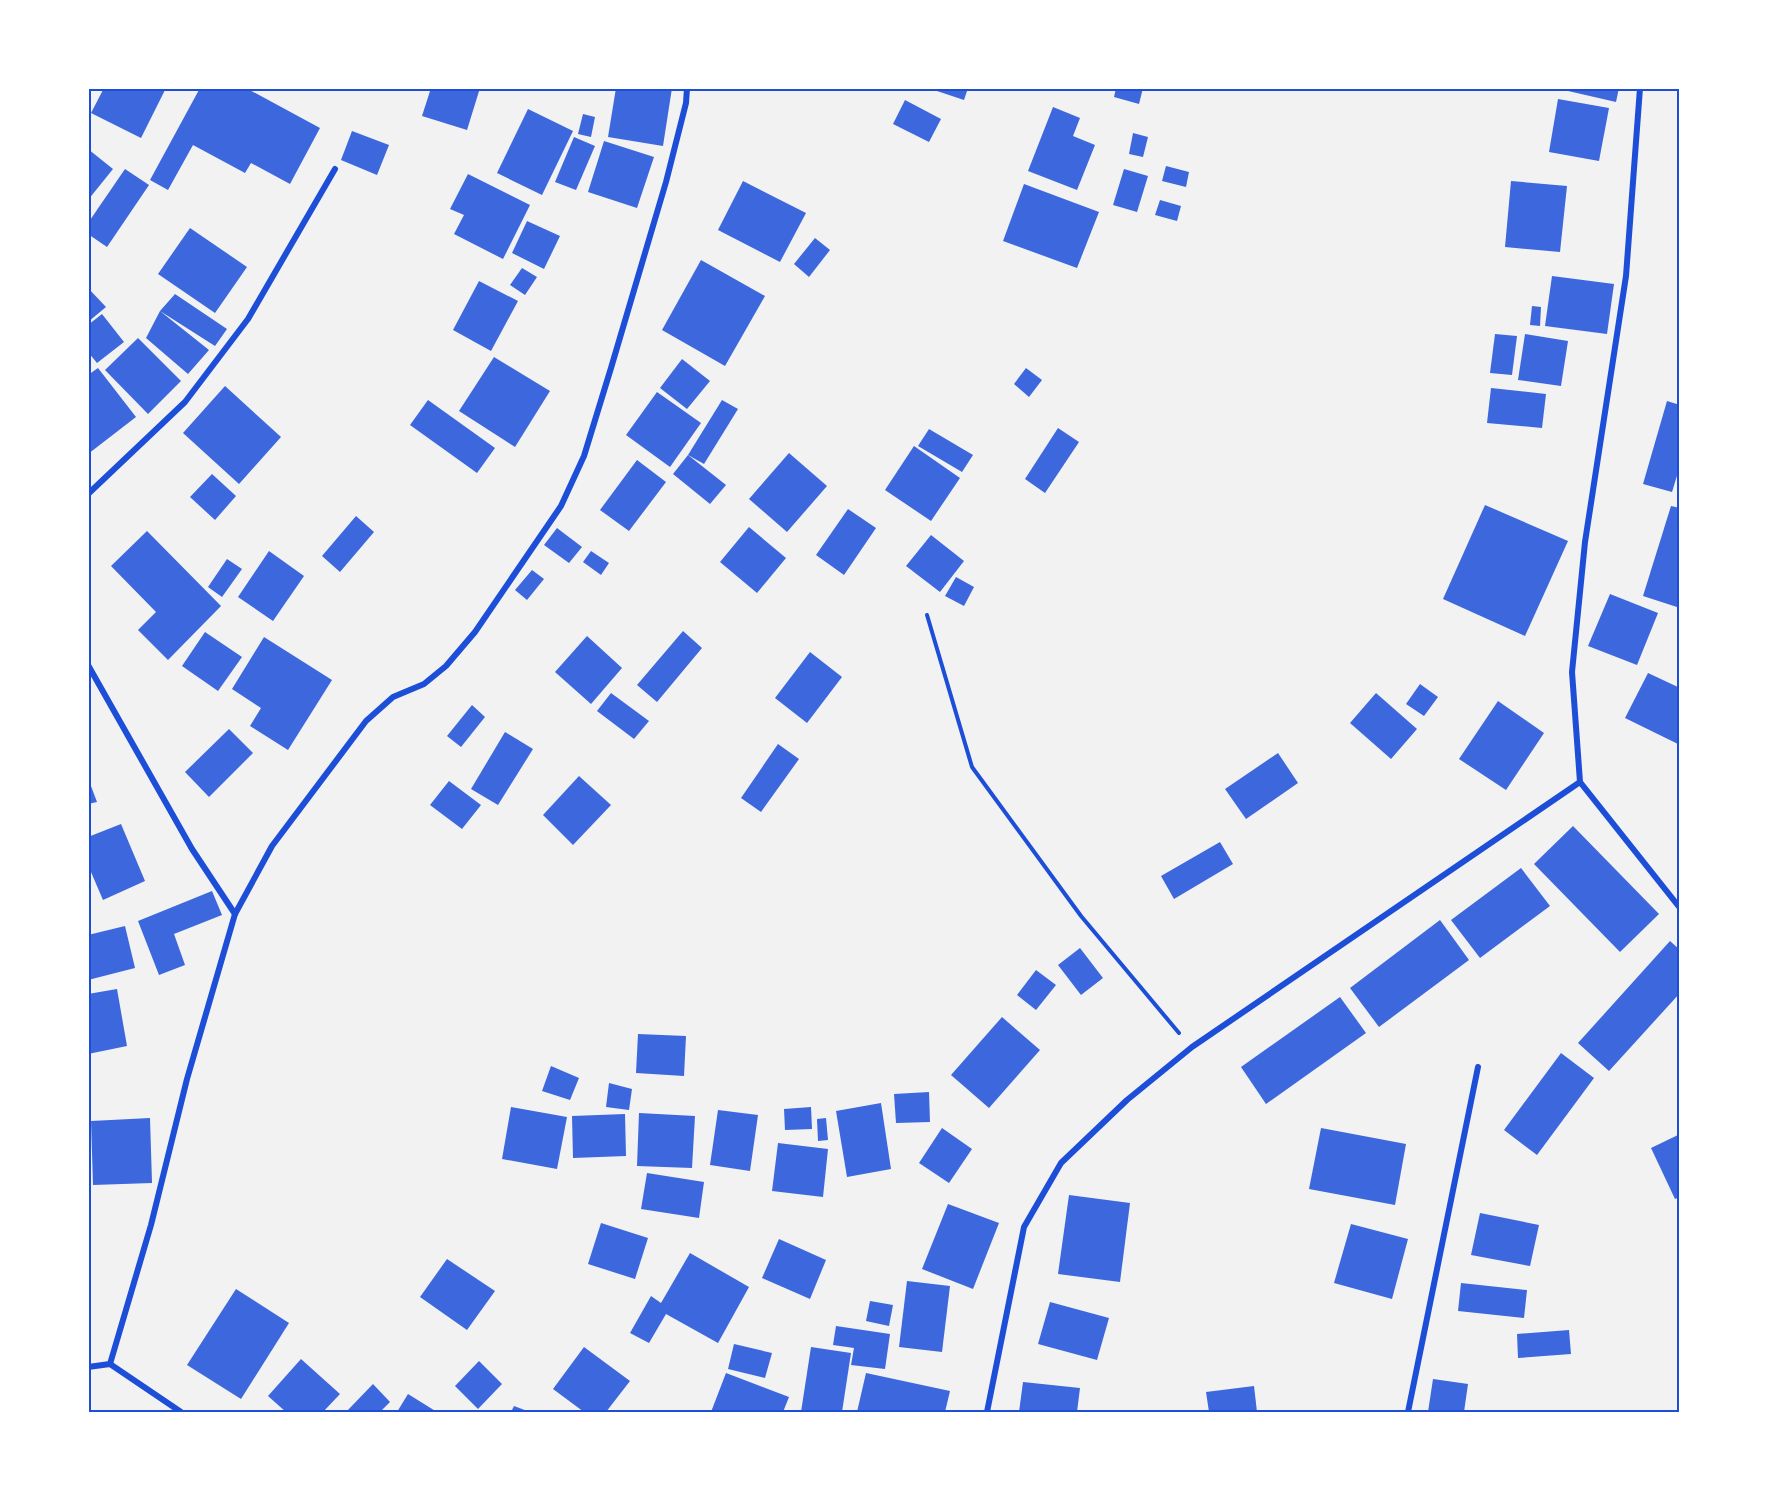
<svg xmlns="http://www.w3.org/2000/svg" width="1768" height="1501" font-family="Quicksand,sans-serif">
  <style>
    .building { fill: #3d67dc }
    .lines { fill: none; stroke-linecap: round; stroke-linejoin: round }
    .path { stroke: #1d4ed8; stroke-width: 4 }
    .minor { stroke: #1d4ed8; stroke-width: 6 }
    .neatline { fill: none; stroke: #1d4ed8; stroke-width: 2 }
  </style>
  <rect width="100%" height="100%" fill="#f2f2f2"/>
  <g class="building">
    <polygon points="104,88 166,88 141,138 91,113"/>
    <polygon points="200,88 246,88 320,128 290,184 251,163 245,173 193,145 168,190 150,180"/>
    <polygon points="431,88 480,88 467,130 422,116"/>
    <polygon points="616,88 672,88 663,146 608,137"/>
    <polygon points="928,88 968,88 964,100"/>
    <polygon points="1116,88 1143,88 1139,104 1114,97"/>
    <polygon points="1555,88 1619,88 1616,102"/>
    <polygon points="1558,99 1609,108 1599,161 1549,152"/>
    <polygon points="905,100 941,119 929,142 893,124"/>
    <polygon points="1053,107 1080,118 1073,136 1095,145 1077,190 1028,171"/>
    <polygon points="528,109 573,131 542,195 497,173"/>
    <polygon points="583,114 595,117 591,137 578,134"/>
    <polygon points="352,131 389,145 377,175 341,160"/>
    <polygon points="1133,133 1148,137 1143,157 1129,154"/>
    <polygon points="574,137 595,146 576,190 555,182"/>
    <polygon points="604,141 654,157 637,208 588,192"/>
    <polygon points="88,149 113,169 88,200"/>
    <polygon points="1166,166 1189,172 1186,187 1162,181"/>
    <polygon points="125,169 149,185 107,247 88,234 88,223"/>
    <polygon points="1124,169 1148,176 1137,212 1113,205"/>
    <polygon points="468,174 530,205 503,259 454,234 464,215 450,209"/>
    <polygon points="743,181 806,213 780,262 718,230"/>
    <polygon points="1511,181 1567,186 1560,252 1505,247"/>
    <polygon points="1024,184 1099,212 1077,268 1003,241"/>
    <polygon points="1160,200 1181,206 1177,221 1155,215"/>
    <polygon points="527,221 560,236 544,269 512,253"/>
    <polygon points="190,228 247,267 215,313 158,274"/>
    <polygon points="815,238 830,250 809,277 794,264"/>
    <polygon points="701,260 765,296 725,366 662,330"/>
    <polygon points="522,268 537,277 525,295 510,285"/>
    <polygon points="1552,276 1614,284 1607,334 1545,326"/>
    <polygon points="479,281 518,301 491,351 453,330"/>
    <polygon points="88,288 106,307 88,322"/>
    <polygon points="175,294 227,329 215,346 160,311 209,350 188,374 146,338 160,311"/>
    <polygon points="1532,306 1541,307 1540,326 1530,325"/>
    <polygon points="102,314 124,342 97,363 88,352 88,325"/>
    <polygon points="1495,334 1517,336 1512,375 1490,373"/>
    <polygon points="1525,334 1568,341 1561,386 1518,380"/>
    <polygon points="138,338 181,381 148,414 105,370"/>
    <polygon points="494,357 550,391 515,447 459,411"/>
    <polygon points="682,359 710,381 687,409 660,388"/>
    <polygon points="98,368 136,417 88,454 88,375"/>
    <polygon points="1026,368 1042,380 1029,397 1014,384"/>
    <polygon points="225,386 281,437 239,484 183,433"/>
    <polygon points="1491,388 1546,394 1542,428 1487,423"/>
    <polygon points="657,392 701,423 670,467 626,435"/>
    <polygon points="428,400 495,448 477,473 410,425"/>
    <polygon points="722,400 738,409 704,464 688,455"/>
    <polygon points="1667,401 1680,405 1680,466 1672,492 1643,484"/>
    <polygon points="1058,428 1079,442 1045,493 1025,479"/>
    <polygon points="929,429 973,455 962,472 918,446"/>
    <polygon points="914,446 960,478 931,521 885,490"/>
    <polygon points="789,453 827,486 787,532 749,499"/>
    <polygon points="688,455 726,485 710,504 673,474"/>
    <polygon points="637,460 666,482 629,531 600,510"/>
    <polygon points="212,474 236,496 215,520 190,497"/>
    <polygon points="1485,505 1568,541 1525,636 1443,599"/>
    <polygon points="1671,506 1680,508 1680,608 1643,596"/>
    <polygon points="848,509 876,528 844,575 816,555"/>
    <polygon points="356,516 374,532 340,572 322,556"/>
    <polygon points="749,527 786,558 757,593 720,562"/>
    <polygon points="557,528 582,547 569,563 544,545"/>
    <polygon points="147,531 221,606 168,660 138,630 156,612 111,566"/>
    <polygon points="931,535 964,561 940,592 906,566"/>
    <polygon points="269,551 304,576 273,621 238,597"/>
    <polygon points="591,551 609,563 601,575 583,562"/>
    <polygon points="227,559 242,569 222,597 208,587"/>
    <polygon points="532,570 544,579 527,600 515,590"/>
    <polygon points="956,577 974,587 964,606 945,596"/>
    <polygon points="1610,594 1658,613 1637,665 1588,646"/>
    <polygon points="683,631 702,648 657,702 637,685"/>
    <polygon points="205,632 242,657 218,691 182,666"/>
    <polygon points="587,636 622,668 591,704 555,672"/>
    <polygon points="264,637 332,680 288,750 250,726 261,708 232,689"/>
    <polygon points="810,652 842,677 807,723 775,698"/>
    <polygon points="1648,673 1680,688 1680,745 1625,718"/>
    <polygon points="1420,684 1438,697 1424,716 1406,704"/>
    <polygon points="611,693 649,721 634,739 597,711"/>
    <polygon points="1376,693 1417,729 1391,759 1350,723"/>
    <polygon points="1498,701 1544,733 1506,790 1459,759"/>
    <polygon points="472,705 485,717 461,747 447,736"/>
    <polygon points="229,729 253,753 209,797 185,772"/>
    <polygon points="505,732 533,749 498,805 471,789"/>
    <polygon points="778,744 799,759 761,812 741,798"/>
    <polygon points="1278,753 1298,783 1246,819 1225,789"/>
    <polygon points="579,776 611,805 573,845 543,815"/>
    <polygon points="88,778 97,802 88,804"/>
    <polygon points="449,781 481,805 462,829 430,805"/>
    <polygon points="121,824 145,881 103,900 88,865 88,837"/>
    <polygon points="1573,826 1659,914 1620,952 1534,864"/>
    <polygon points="1220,842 1233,864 1174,899 1161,876"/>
    <polygon points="1521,868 1550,906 1480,958 1451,920"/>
    <polygon points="212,891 222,915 174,934 185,965 159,975 138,921"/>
    <polygon points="1440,920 1469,960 1379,1027 1350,988"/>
    <polygon points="125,926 135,968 88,980 88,935"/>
    <polygon points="1670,941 1680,950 1680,993 1609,1071 1578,1043"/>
    <polygon points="1080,948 1103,978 1081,995 1058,965"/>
    <polygon points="1036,970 1056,985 1036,1010 1017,995"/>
    <polygon points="117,989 127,1046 88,1054 88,994"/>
    <polygon points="1340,997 1366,1033 1266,1104 1241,1067"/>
    <polygon points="1002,1017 1040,1050 989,1108 951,1075"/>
    <polygon points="638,1034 686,1036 684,1076 636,1073"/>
    <polygon points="1561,1053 1594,1078 1537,1155 1504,1130"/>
    <polygon points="551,1066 579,1078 570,1100 542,1091"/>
    <polygon points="609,1083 632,1089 629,1110 606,1107"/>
    <polygon points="929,1092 930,1122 896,1123 894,1094"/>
    <polygon points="881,1103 891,1169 847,1177 836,1111"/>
    <polygon points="511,1107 567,1117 557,1169 502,1159"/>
    <polygon points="811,1107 812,1129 785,1130 784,1109"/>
    <polygon points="718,1110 758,1115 750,1171 710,1165"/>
    <polygon points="639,1113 695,1116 692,1168 637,1166"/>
    <polygon points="625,1114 626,1156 573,1158 572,1116"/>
    <polygon points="150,1118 152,1183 93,1185 91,1121"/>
    <polygon points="826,1118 828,1140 818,1141 817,1119"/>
    <polygon points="942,1128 972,1149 949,1183 919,1163"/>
    <polygon points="1321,1128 1406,1144 1395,1205 1309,1189"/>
    <polygon points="1680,1134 1680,1197 1675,1199 1651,1148"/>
    <polygon points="778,1143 828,1149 823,1197 772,1191"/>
    <polygon points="647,1173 704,1182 699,1218 641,1209"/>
    <polygon points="1069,1195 1130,1203 1120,1282 1058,1274"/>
    <polygon points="948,1204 999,1223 973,1289 922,1269"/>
    <polygon points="1480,1213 1539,1225 1530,1266 1471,1255"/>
    <polygon points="601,1223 648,1238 635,1279 588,1264"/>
    <polygon points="1351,1224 1408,1239 1392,1299 1334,1283"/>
    <polygon points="779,1239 826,1260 810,1299 762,1278"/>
    <polygon points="690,1253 749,1287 718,1343 666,1314 649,1343 630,1333 651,1296 661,1303"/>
    <polygon points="447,1259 495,1291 467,1330 420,1297"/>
    <polygon points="907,1281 950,1286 942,1352 899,1347"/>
    <polygon points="1461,1283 1527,1290 1524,1318 1458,1311"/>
    <polygon points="236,1289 289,1323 241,1399 187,1365"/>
    <polygon points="870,1301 893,1305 889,1326 866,1321"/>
    <polygon points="1050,1302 1109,1318 1097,1360 1038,1344"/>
    <polygon points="836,1326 890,1334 885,1369 851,1365 854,1348 833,1345"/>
    <polygon points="1569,1330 1571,1354 1518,1358 1517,1334"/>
    <polygon points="734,1344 772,1353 765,1378 728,1369"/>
    <polygon points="584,1347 630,1381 606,1412 584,1412 553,1389"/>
    <polygon points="811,1347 851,1353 842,1412 801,1412"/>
    <polygon points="301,1359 340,1394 323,1412 286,1412 268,1396"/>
    <polygon points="479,1361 502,1384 478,1409 455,1386"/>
    <polygon points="726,1373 789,1397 783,1412 711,1412"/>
    <polygon points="866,1373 950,1391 945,1412 857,1412"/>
    <polygon points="1433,1379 1468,1384 1464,1412 1428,1412"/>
    <polygon points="1023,1382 1080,1388 1077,1412 1019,1412"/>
    <polygon points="373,1384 390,1402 380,1412 346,1412"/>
    <polygon points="1254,1386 1257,1412 1209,1412 1206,1392"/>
    <polygon points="408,1394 437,1412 397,1412"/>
    <polygon points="514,1406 530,1412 511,1412"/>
  </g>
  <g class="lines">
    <polyline class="path" points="927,615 972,767 1081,916 1179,1033"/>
    <g class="minor">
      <polyline points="88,494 185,402 248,319 335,169"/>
      <polyline points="88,665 192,849 235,914"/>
      <polyline points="1580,782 1572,672 1585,542 1626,276 1640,88"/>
      <polyline points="110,1364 151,1225 187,1079 235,914 272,846 366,721 393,697 424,684 446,666 475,632 561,506 584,456 611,368 666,182 686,103 687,88"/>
      <polyline points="88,1367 110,1364 181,1412"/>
      <polyline points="987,1412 1024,1227 1061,1163 1127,1100 1192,1047 1580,782 1680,908"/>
      <polyline points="1408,1412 1478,1067"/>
    </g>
  </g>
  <rect width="1768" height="1501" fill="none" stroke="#ffffff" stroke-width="180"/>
  <rect x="90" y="90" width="1588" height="1321" class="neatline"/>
</svg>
